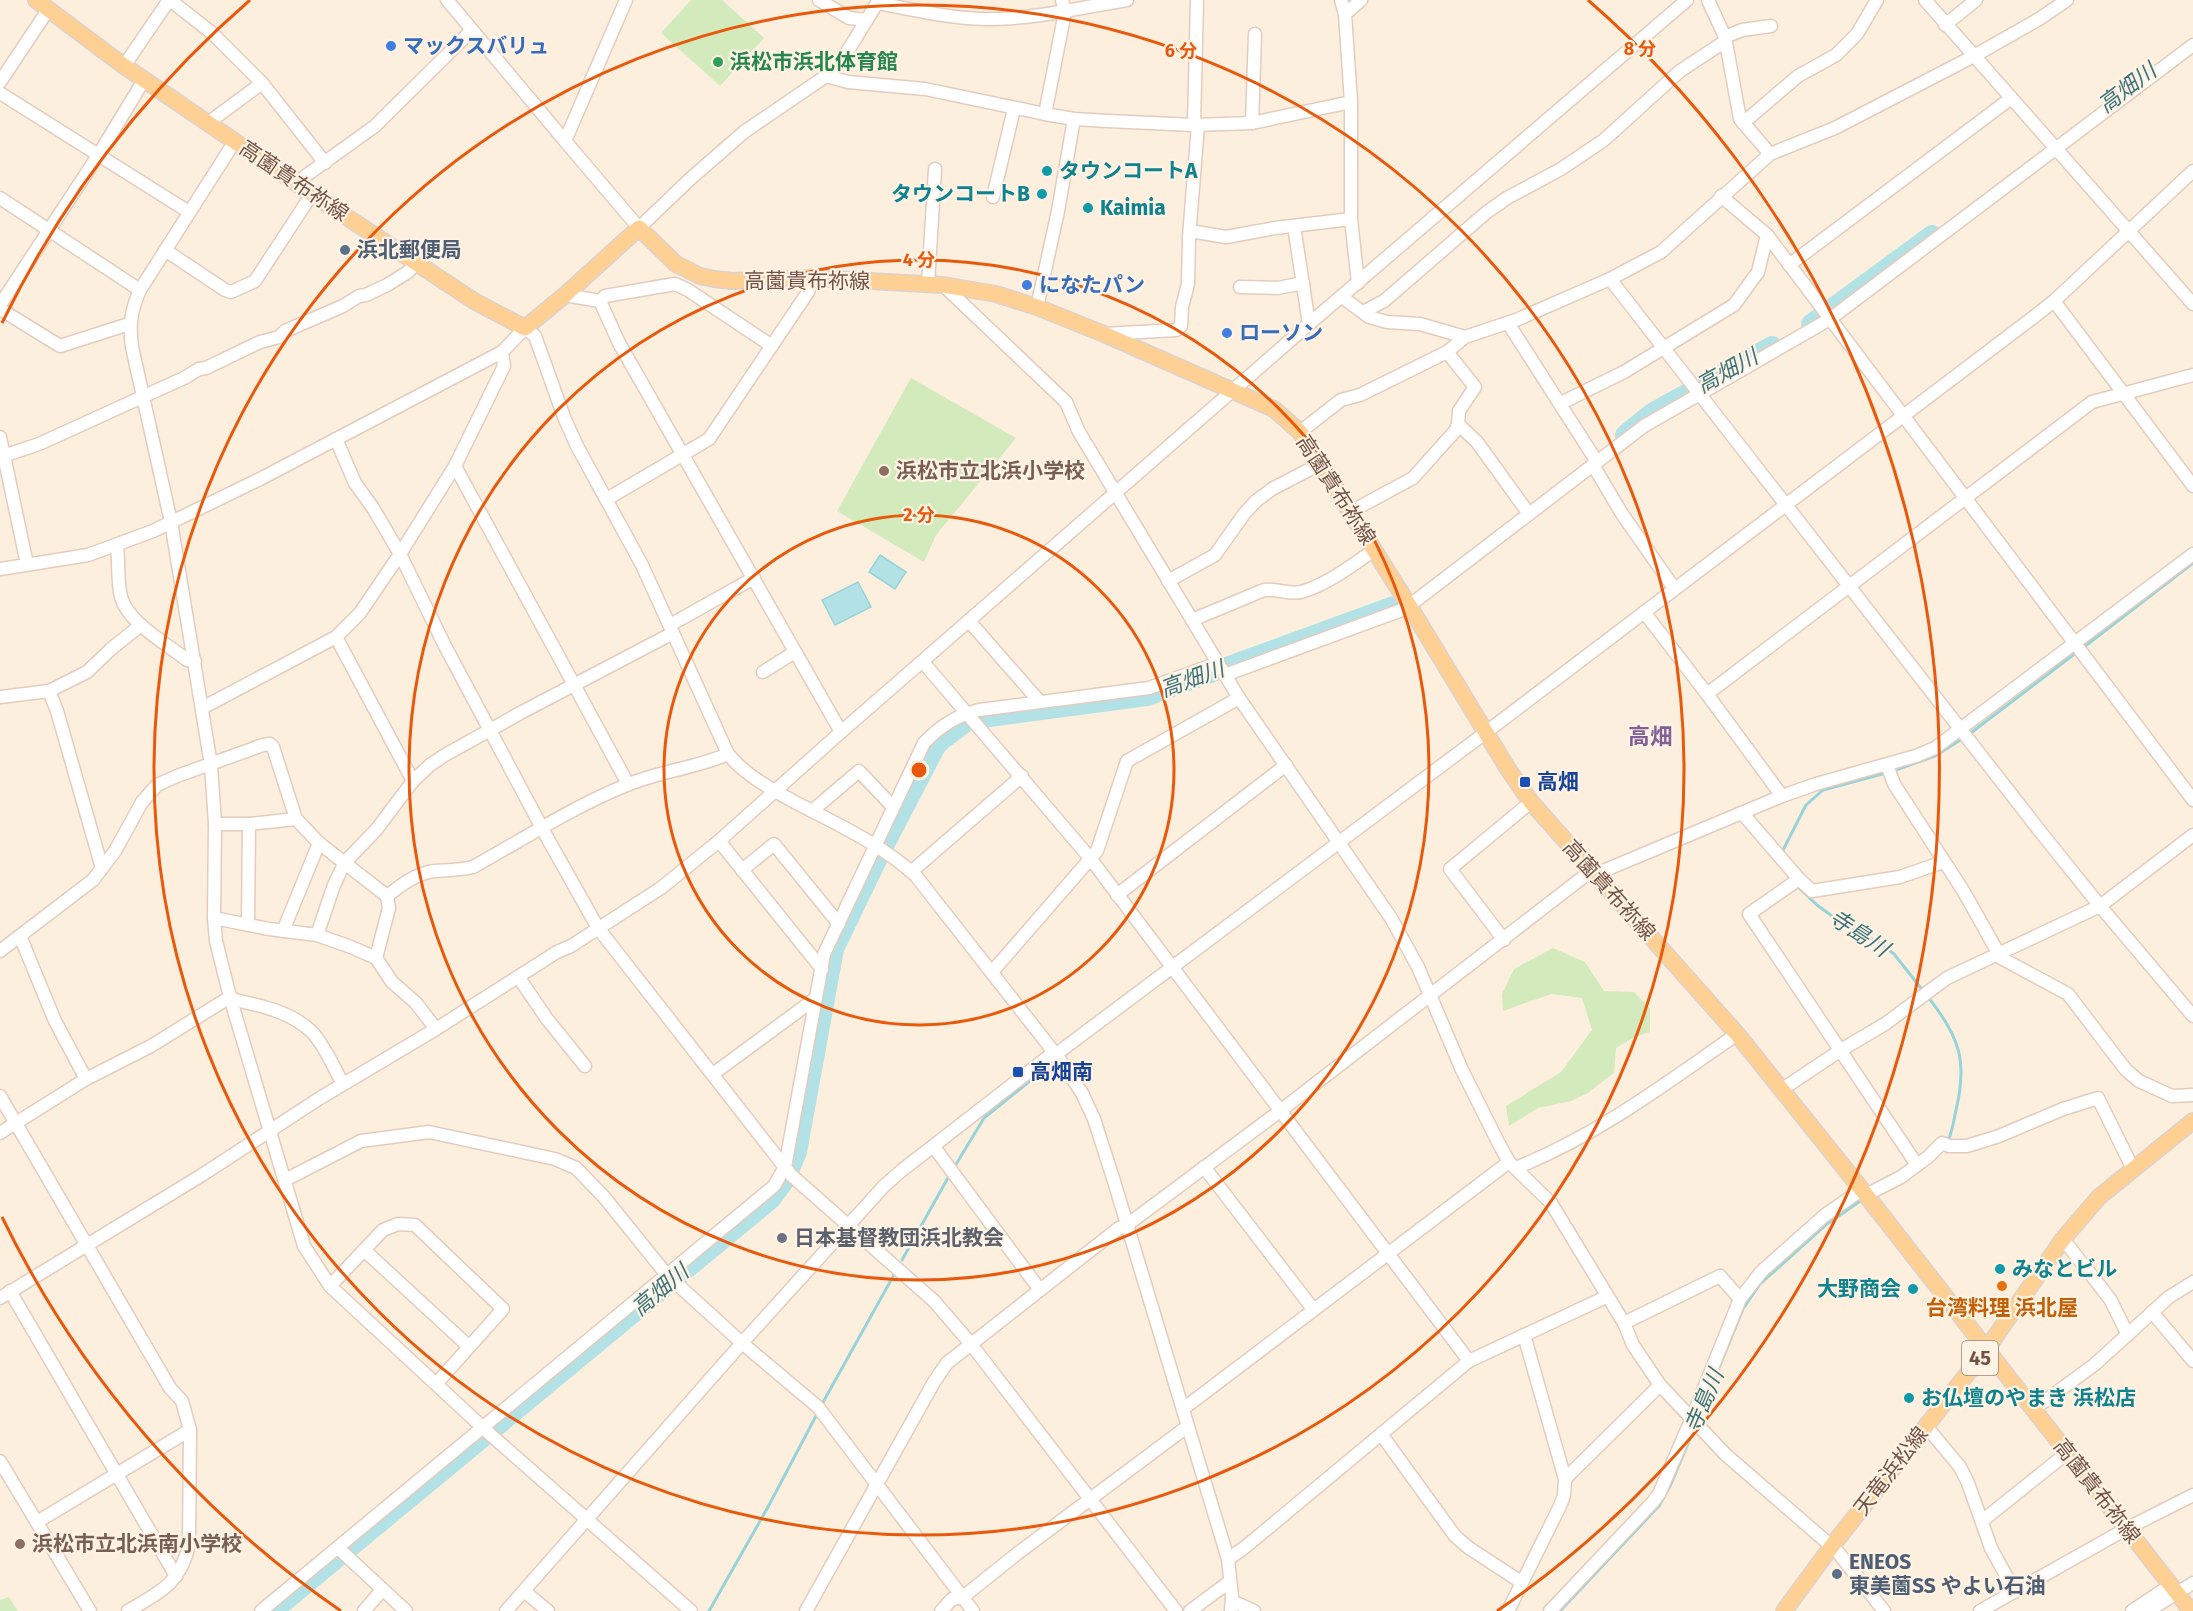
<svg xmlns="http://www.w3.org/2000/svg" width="2193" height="1611" font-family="'Fira Sans','Noto Sans JP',sans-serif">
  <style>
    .green { fill: #d2eabc }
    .water { fill: #b2e2e6; stroke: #98d3d9; stroke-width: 1.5 }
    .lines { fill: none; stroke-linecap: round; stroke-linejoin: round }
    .stream { stroke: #98d3d9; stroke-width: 3 }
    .river { stroke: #b2e2e6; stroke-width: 20 }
    .minor-casing { stroke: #e3ccbd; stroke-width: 15 }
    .major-casing { stroke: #dbd2cf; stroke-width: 18 }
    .minor { stroke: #fff; stroke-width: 12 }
    .major { stroke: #ffd093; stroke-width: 15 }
    .ring { fill: none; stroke: #e8590c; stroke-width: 3 }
    .shop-dot { fill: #3f7fe0; stroke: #fff3e5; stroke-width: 2 }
    .leisure-dot { fill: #2e9e5b; stroke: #fff3e5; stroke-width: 2 }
    .culture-dot { fill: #0f9aa8; stroke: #fff3e5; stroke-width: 2 }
    .service-dot { fill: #5c6f8a; stroke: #fff3e5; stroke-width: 2 }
    .education-dot { fill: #8d6e63; stroke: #fff3e5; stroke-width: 2 }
    .transit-dot { fill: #1a4fb4; stroke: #fff3e5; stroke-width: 2 }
    .worship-dot { fill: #6b7280; stroke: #fff3e5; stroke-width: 2 }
    .food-dot { fill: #e8710a; stroke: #fff3e5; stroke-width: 2 }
    .labels { text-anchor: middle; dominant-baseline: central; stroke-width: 4.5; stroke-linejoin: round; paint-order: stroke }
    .shield { fill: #fff3e5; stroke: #9d8375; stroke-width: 1.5 }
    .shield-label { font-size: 20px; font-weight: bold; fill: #735345 }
    .shop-label { font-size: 21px; font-weight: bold; fill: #366cbe; stroke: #fff3e5; text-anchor: start }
    .leisure-label { font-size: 21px; font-weight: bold; fill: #27864d; stroke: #fff3e5; text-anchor: start }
    .culture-label { font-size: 21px; font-weight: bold; fill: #0d838f; stroke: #fff3e5; text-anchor: start }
    .street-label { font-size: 21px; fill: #735345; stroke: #fff3e5 }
    .service-label { font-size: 21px; font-weight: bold; fill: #4e5e75; stroke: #fff3e5; text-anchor: start }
    .education-label { font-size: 21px; font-weight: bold; fill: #785e54; stroke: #fff3e5; text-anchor: start }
    .transit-label { font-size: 21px; font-weight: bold; fill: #164399; stroke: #fff3e5; text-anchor: start }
    .worship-label { font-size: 21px; font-weight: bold; fill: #5b616d; stroke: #fff3e5; text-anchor: start }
    .food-label { font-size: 21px; font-weight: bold; fill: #c56008; stroke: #fff3e5 }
    .water-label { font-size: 22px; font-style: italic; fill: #3a737a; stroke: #fff3e5 }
    .neighbourhood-label { font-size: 22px; font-weight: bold; fill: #816097; stroke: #fff3e5 }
    .centre { fill: #e8590c; stroke: #fff3e5; stroke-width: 3 }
    .ring-label { font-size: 18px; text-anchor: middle; font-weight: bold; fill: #e8590c; stroke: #fff3e5; stroke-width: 4.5; stroke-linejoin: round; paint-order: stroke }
  </style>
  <rect width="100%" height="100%" fill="#fdefde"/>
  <g class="green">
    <polygon points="691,0 722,0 764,38 720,86 661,33"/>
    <polygon points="911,378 1016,438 936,535 924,562 837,511"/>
    <polygon points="1553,948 1585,962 1604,991 1634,992 1650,1009 1650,1032 1635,1037 1616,1048 1614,1073 1586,1094 1571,1101 1538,1108 1509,1126 1506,1106 1561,1072 1592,1030 1582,998 1551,994 1503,1011 1502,994 1514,969"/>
    <polygon points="9,1597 18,1611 0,1611 0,1600"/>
  </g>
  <g class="water">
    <polygon points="880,555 906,572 895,589 869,572"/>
    <polygon points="858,582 871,607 835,625 822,600"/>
  </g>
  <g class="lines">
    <g class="stream">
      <polyline points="2084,647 2193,563"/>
      <polyline points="1972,732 2077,652"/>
      <polyline points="1893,771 1935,756 1962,739"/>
      <polyline points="1781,854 1806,805 1823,790 1886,773"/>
      <polyline points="1779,863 1793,881"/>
      <polyline points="1797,886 1817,905 1836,919 1881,944 1894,954 1924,992"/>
      <polyline points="1161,983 1171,976"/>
      <path d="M 1928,997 C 1959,1036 1968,1061 1956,1110 C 1954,1120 1952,1132 1948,1141"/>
      <polyline points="955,1166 984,1118 1056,1060"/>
      <polyline points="902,1260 949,1176"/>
      <polyline points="822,1404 895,1273"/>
      <polyline points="1703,1407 1743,1309 1760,1284 1827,1224 1859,1202"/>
      <polyline points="709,1611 768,1507 817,1414"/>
      <polyline points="1560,1611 1659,1506 1671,1484 1695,1427"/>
    </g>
    <g class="river">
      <polyline points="1811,324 1932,235"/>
      <polyline points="1625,435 1652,413 1772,346"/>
      <polyline points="982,718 1147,696 1394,606"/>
      <polyline points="885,844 936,746 942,740 966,722"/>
      <polyline points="273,1611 771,1199 785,1180 797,1152 834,949 877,860"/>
    </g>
    <g class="minor-casing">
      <g id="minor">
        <polyline points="170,0 212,33 262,83 325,163"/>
        <polyline points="447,0 565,141"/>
        <path d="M 626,0 L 565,141 L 639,228 L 689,180 L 744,132 L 826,76 L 844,57 L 877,3 C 916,10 956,20 995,19 C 1040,18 1083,7 1127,0"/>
        <polyline points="819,0 849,18 866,20"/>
        <polyline points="1341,0 1345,14 1351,102 1351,219 1358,283"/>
        <polyline points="1708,0 1725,37 1740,119 1770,154"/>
        <polyline points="1925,0 2193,304"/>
        <polyline points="1345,14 1361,0"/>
        <polyline points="1945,25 1976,0"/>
        <polyline points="1725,37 1742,30 1771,26"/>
        <polyline points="124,66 169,0"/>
        <polyline points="826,76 848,82 925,89 1045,114 1074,119 1108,121 1194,125 1252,123 1351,102"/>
        <polyline points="0,82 48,10"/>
        <polyline points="0,93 189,212"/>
        <polyline points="1045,114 1065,12 1062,0"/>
        <polyline points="208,123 262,83"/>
        <polyline points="1252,123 1255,34"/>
        <polyline points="1743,123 1798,76 1836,55 1857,34 1877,0"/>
        <polyline points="1194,125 1197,0"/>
        <path d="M 235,141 L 140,290 C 131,310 129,325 132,347 L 171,522 L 211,765 L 215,824 L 214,918 L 216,941 L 230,997 L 304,1246 L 330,1286 L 492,1436 L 691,1611"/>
        <polyline points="297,182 375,126 472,30"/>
        <polyline points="1721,196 1767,235 2193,800"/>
        <polyline points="993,197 1014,109"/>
        <polyline points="0,198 140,290"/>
        <polyline points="1294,226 1309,324"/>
        <polyline points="1190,231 1226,237 1275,228 1351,219"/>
        <polyline points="165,250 225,290 231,292 255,281 312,194"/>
        <polyline points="1789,265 2010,99"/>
        <polyline points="1610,279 2039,830 2100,906 2193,1016"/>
        <polyline points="928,284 935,169"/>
        <polyline points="943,285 1066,402 1079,432 1239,698 1391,918 1418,967 1462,1070 1499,1144 1509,1162 1551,1203 1624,1323 1633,1345 1660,1385 1725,1454 1837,1551 1884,1611"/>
        <polyline points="1240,287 1278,288 1303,283"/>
        <polyline points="565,295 600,301 605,296 675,284 688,290 772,346"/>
        <polyline points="1342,297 1369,317 1387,322 1420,324 1465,337"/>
        <polyline points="600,301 619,343 841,732"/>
        <polyline points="2054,301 2193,486"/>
        <polyline points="0,305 99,154 144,80"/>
        <polyline points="1037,307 1058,211 1074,119"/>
        <polyline points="0,309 60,346 129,324"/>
        <polyline points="1363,312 1384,301 1487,212 1507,198 1561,169 1604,140 1680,71 1724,42"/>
        <polyline points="1508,323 1597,462"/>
        <polyline points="1105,334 1176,330 1181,326 1182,307 1188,284 1189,237 1198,125"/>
        <polyline points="1447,352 1475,387 1459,411 1458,424"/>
        <polyline points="1561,403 1624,372 1734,305 1758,272 1767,235"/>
        <polyline points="1300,432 1341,400 1360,395 1447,352 1465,337 1516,320 1610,279 1661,252 1770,154 1835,128 1974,56 2039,19 2067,0"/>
        <polyline points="0,437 27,564"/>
        <polyline points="336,439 355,483 373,508 400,554 445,646 549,841 598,928 791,1175 934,1301 971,1344 1176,1611"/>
        <polyline points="0,457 39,444 184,378 199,369 206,368 260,342 279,337 285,331 343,306 359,296 366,295 387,285 408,272 416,263"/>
        <polyline points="1593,465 1622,514 1674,588"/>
        <polyline points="455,466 628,784"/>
        <polyline points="607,499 709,439 808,292 813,278"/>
        <polyline points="1350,512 1413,478 1455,431 1458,424 1477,442 1529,514"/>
        <path d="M 117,546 C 119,562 117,581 121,597 C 129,624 166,643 187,660 L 195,661"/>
        <path d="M 0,569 L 88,555 L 153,531 L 260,479 L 502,352 L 525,328 L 535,336 L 564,417 L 577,446 L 642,565 L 728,754 C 745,775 768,787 791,800 C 832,822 882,844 916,876 L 1060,1060 L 1082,1093 L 1094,1119 L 1113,1178 L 1228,1559 L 1232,1597 L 1231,1611"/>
        <polyline points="1168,581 1215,555 1244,514 1256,501 1272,489 1320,464"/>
        <polyline points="1408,604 1414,602 1644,426 1830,319 2193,45"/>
        <polyline points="1644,612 1707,694"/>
        <path d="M 1192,620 L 1264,590 C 1275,588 1290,595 1301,592 C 1326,585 1353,565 1374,550"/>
        <polyline points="969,621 1039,701"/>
        <polyline points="670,625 754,578"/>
        <polyline points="336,637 413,781"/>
        <polyline points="923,662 1090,858 1469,1361"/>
        <polyline points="763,672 795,652"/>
        <polyline points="1225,675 1410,607"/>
        <polyline points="49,691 57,711 102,868"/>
        <polyline points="0,697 49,691 87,672 111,649 141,625"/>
        <polyline points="202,708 336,637 360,613 400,554 455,466 504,366 502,352"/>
        <polyline points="1887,765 1894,784 1964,892 2001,958 2068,994 2126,1070 2139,1081 2172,1096 2193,1095"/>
        <polyline points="1782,796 1707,694 2092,402 2193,375"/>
        <polyline points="812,811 859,771 893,807"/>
        <polyline points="1743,814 1799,879 1812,891 1900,877 1943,862"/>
        <polyline points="215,824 249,824 296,819"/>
        <polyline points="719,841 822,969"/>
        <polyline points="742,870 774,844 839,924"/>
        <polyline points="912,871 1022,776"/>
        <polyline points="1799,879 1749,914 1917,1165"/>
        <polyline points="1117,895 1286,765"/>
        <polyline points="214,918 269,929 317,935 351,947 376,958 392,982 416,1003 436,1029"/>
        <polyline points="248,925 249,824"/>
        <polyline points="283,931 319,843"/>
        <polyline points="317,935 334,885 345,862 376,830 413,781 430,765 445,755 524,711 673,633"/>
        <polyline points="20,936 55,1021 86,1079"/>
        <polyline points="1504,940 1450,869 1531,802"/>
        <path d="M 0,951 L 93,880 L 115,851 L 142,802 L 157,785 L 177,776 L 263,745 L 270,744 L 273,747 L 296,819 L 319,843 L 387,896 C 401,885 417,873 434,871 C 448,870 460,870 473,867 C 522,840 576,805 627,785 C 660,771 696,768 728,754"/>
        <polyline points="376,958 389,908 387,896"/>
        <polyline points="992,972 1097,851 1127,761 1239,698"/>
        <polyline points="519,978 547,1019 585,1066"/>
        <polyline points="1055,1055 1485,733 2035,316 2054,301 2193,171"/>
        <polyline points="713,1074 816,998"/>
        <polyline points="1781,1090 1841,1050 1885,1024 1947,978 2100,906 2193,835"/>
        <path d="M 0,1096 L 170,1388 L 182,1401 L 190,1430 L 189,1545 C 180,1584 160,1592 128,1611"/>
        <path d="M 0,1133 L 86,1079 L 151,1046 L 230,997 L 235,1000 C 263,1006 291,1012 312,1032 C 325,1046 334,1068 343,1084"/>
        <polyline points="934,1147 1040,1290"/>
        <polyline points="1204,1167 1313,1309"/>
        <path d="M 1516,1168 C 1599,1134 1664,1085 1737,1034"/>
        <polyline points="285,1180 361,1141 429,1132 555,1159 576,1168 604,1197 667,1275 742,1343 818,1407 973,1611"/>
        <polyline points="1866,1195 1901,1177 1928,1157 1942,1143 1949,1146 1967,1146 1999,1136 2063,1109 2098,1098 2133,1169"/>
        <polyline points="2063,1239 2110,1299 2128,1335"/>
        <polyline points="364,1250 465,1343 467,1348"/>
        <polyline points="330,1286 383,1230 398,1224 415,1225 503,1309 436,1384"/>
        <polyline points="10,1291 176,1576"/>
        <polyline points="0,1298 202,1175 320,1098 436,1029 557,952 571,946 661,888 719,841 841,732 1309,324 1687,0"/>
        <polyline points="2152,1312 2193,1361"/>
        <polyline points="1624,1323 1720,1276 1740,1299"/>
        <polyline points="1183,1409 1509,1162"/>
        <polyline points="2034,1409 2094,1365 2169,1297 2193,1282"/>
        <polyline points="1926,1426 1960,1467 1968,1483 1991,1548 2015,1592"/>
        <polyline points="1381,1434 1455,1536 1469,1548 1521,1582"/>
        <polyline points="0,1461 90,1611"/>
        <polyline points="1565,1479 1660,1385"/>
        <polyline points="1982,1521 2067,1453"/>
        <polyline points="37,1522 190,1430"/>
        <polyline points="338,1548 406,1611"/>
        <polyline points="1228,1559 1244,1548 1469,1361 1606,1297"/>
        <polyline points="524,1591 548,1611"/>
        <polyline points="1232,1601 1254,1611"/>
        <path d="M 261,1611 L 774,1186 L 785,1167 L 824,954 L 924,743 C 939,727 957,715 979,710 L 1149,688 L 1218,663"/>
        <polyline points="364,1611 382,1590"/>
        <polyline points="506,1611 742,1343 884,1186 901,1171 1053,1053"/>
        <polyline points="806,1611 934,1382 947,1363 1119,1228 1127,1225 1280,1111 1591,871 1603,871 1782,796 1816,784 1916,756 1935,748 2193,554"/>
        <polyline points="941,1611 952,1599 963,1597 1018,1553 1188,1426"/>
        <polyline points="1190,1611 1229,1582"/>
        <polyline points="1508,1611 1560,1506 1564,1496 1565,1479 1524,1335"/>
        <polyline points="1550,1611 1652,1503 1659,1494 1692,1418 1740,1299 1761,1272 1824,1216 1861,1190"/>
        <polyline points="1980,1611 2126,1529 2193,1495"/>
        <polyline points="2132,1611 2171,1585"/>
        <polyline points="2148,1611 2193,1583"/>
      </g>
    </g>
    <g class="major-casing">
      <g id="major">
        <polyline points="36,0 124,66 312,194 474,301 525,328 565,295 639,228 676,264 700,276 714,279 733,281 813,278 943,285 996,294 1037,307 1104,334 1274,409 1300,432 1408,604 1508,769 1531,802 1737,1034 1866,1195 2191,1611"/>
        <polyline points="1784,1611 1832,1546 1986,1350 2063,1239 2099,1197 2193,1121"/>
      </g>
    </g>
    <use href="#minor" class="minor"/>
    <use href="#major" class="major"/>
  </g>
  <g class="ring">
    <circle cx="919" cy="770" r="255"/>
    <circle cx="919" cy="770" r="510"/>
    <circle cx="919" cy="770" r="765"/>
    <path d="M341 1611A1020 1020 0 0 1 2 1217M2 323A1020 1020 0 0 1 250 0M1588 0A1020 1020 0 0 1 1497 1611"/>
  </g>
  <g class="shop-dot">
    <circle cx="391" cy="46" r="6"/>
    <circle cx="1027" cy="285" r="6"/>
    <circle cx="1227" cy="333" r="6"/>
  </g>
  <circle class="leisure-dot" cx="718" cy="62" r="6"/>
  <g class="culture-dot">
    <circle cx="1047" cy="171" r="6"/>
    <circle cx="1042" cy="194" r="6"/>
    <circle cx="1088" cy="208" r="6"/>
    <circle cx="2000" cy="1269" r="6"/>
    <circle cx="1913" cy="1289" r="6"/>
    <circle cx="1909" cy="1398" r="6"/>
  </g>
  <g class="service-dot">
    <circle cx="345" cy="250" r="6"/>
    <circle cx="1837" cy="1574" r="6"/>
  </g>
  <g class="education-dot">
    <circle cx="884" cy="471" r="6"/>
    <circle cx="20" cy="1544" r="6"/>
  </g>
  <g class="transit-dot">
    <rect x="1519" y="776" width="12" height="12" rx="3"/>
    <rect x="1012" y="1066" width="12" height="12" rx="3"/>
  </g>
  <circle class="worship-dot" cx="782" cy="1238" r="6"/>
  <circle class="food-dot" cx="2002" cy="1286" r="6"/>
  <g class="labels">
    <rect class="shield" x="1962" y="1341" width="36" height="34" rx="4.5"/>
    <g class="shield-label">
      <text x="1980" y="1358">45</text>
    </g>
    <g class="shop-label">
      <text x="403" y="46">マックスバリュ</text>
      <text x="1039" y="285">になたパン</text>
      <text x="1239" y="333">ローソン</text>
    </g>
    <g class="leisure-label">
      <text x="730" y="62">浜松市浜北体育館</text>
    </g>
    <g class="culture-label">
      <text x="1059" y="171">タウンコートA</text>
      <text x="1030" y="194" text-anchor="end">タウンコートB</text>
      <text x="1100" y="208">Kaimia</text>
      <text x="2012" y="1269">みなとビル</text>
      <text x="1901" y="1289" text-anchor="end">大野商会</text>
      <text x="1921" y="1398">お仏壇のやまき 浜松店</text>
    </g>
    <g class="street-label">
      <text transform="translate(294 181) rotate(34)">高薗貴布祢線</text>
      <text x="807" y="281">高薗貴布祢線</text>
      <text transform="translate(1336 490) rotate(57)">高薗貴布祢線</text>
      <text transform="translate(1609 890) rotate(48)">高薗貴布祢線</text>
      <text transform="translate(1891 1471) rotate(-52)">天竜浜松線</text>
      <text transform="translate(2097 1491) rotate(52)">高薗貴布祢線</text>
    </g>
    <g class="service-label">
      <text x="357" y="250">浜北郵便局</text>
      <text x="1849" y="1562">ENEOS<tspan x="1849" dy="24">東美薗SS やよい石油</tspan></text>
    </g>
    <g class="education-label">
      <text x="896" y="471">浜松市立北浜小学校</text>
      <text x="32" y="1544">浜松市立北浜南小学校</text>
    </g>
    <g class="transit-label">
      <text x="1537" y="782">高畑</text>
      <text x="1030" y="1072">高畑南</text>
    </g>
    <g class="worship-label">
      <text x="794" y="1238">日本基督教団浜北教会</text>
    </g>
    <g class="food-label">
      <text x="2002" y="1308">台湾料理 浜北屋</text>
    </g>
    <g class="water-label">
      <text transform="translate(2127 88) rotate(-37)">高畑川</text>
      <text transform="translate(1727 371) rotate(-29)">高畑川</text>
      <text transform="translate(1192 679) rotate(-20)">高畑川</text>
      <text transform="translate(1859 933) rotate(33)">寺島川</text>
      <text transform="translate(660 1290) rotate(-40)">高畑川</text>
      <text transform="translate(1704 1401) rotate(-67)">寺島川</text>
    </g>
    <g class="neighbourhood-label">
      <text x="1650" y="736">高畑</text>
    </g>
  </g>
  <circle cx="919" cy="770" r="9" class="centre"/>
  <g class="ring-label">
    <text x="1640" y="55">8 分</text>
    <text x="1181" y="57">6 分</text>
    <text x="919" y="266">4 分</text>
    <text x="919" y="521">2 分</text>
  </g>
</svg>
